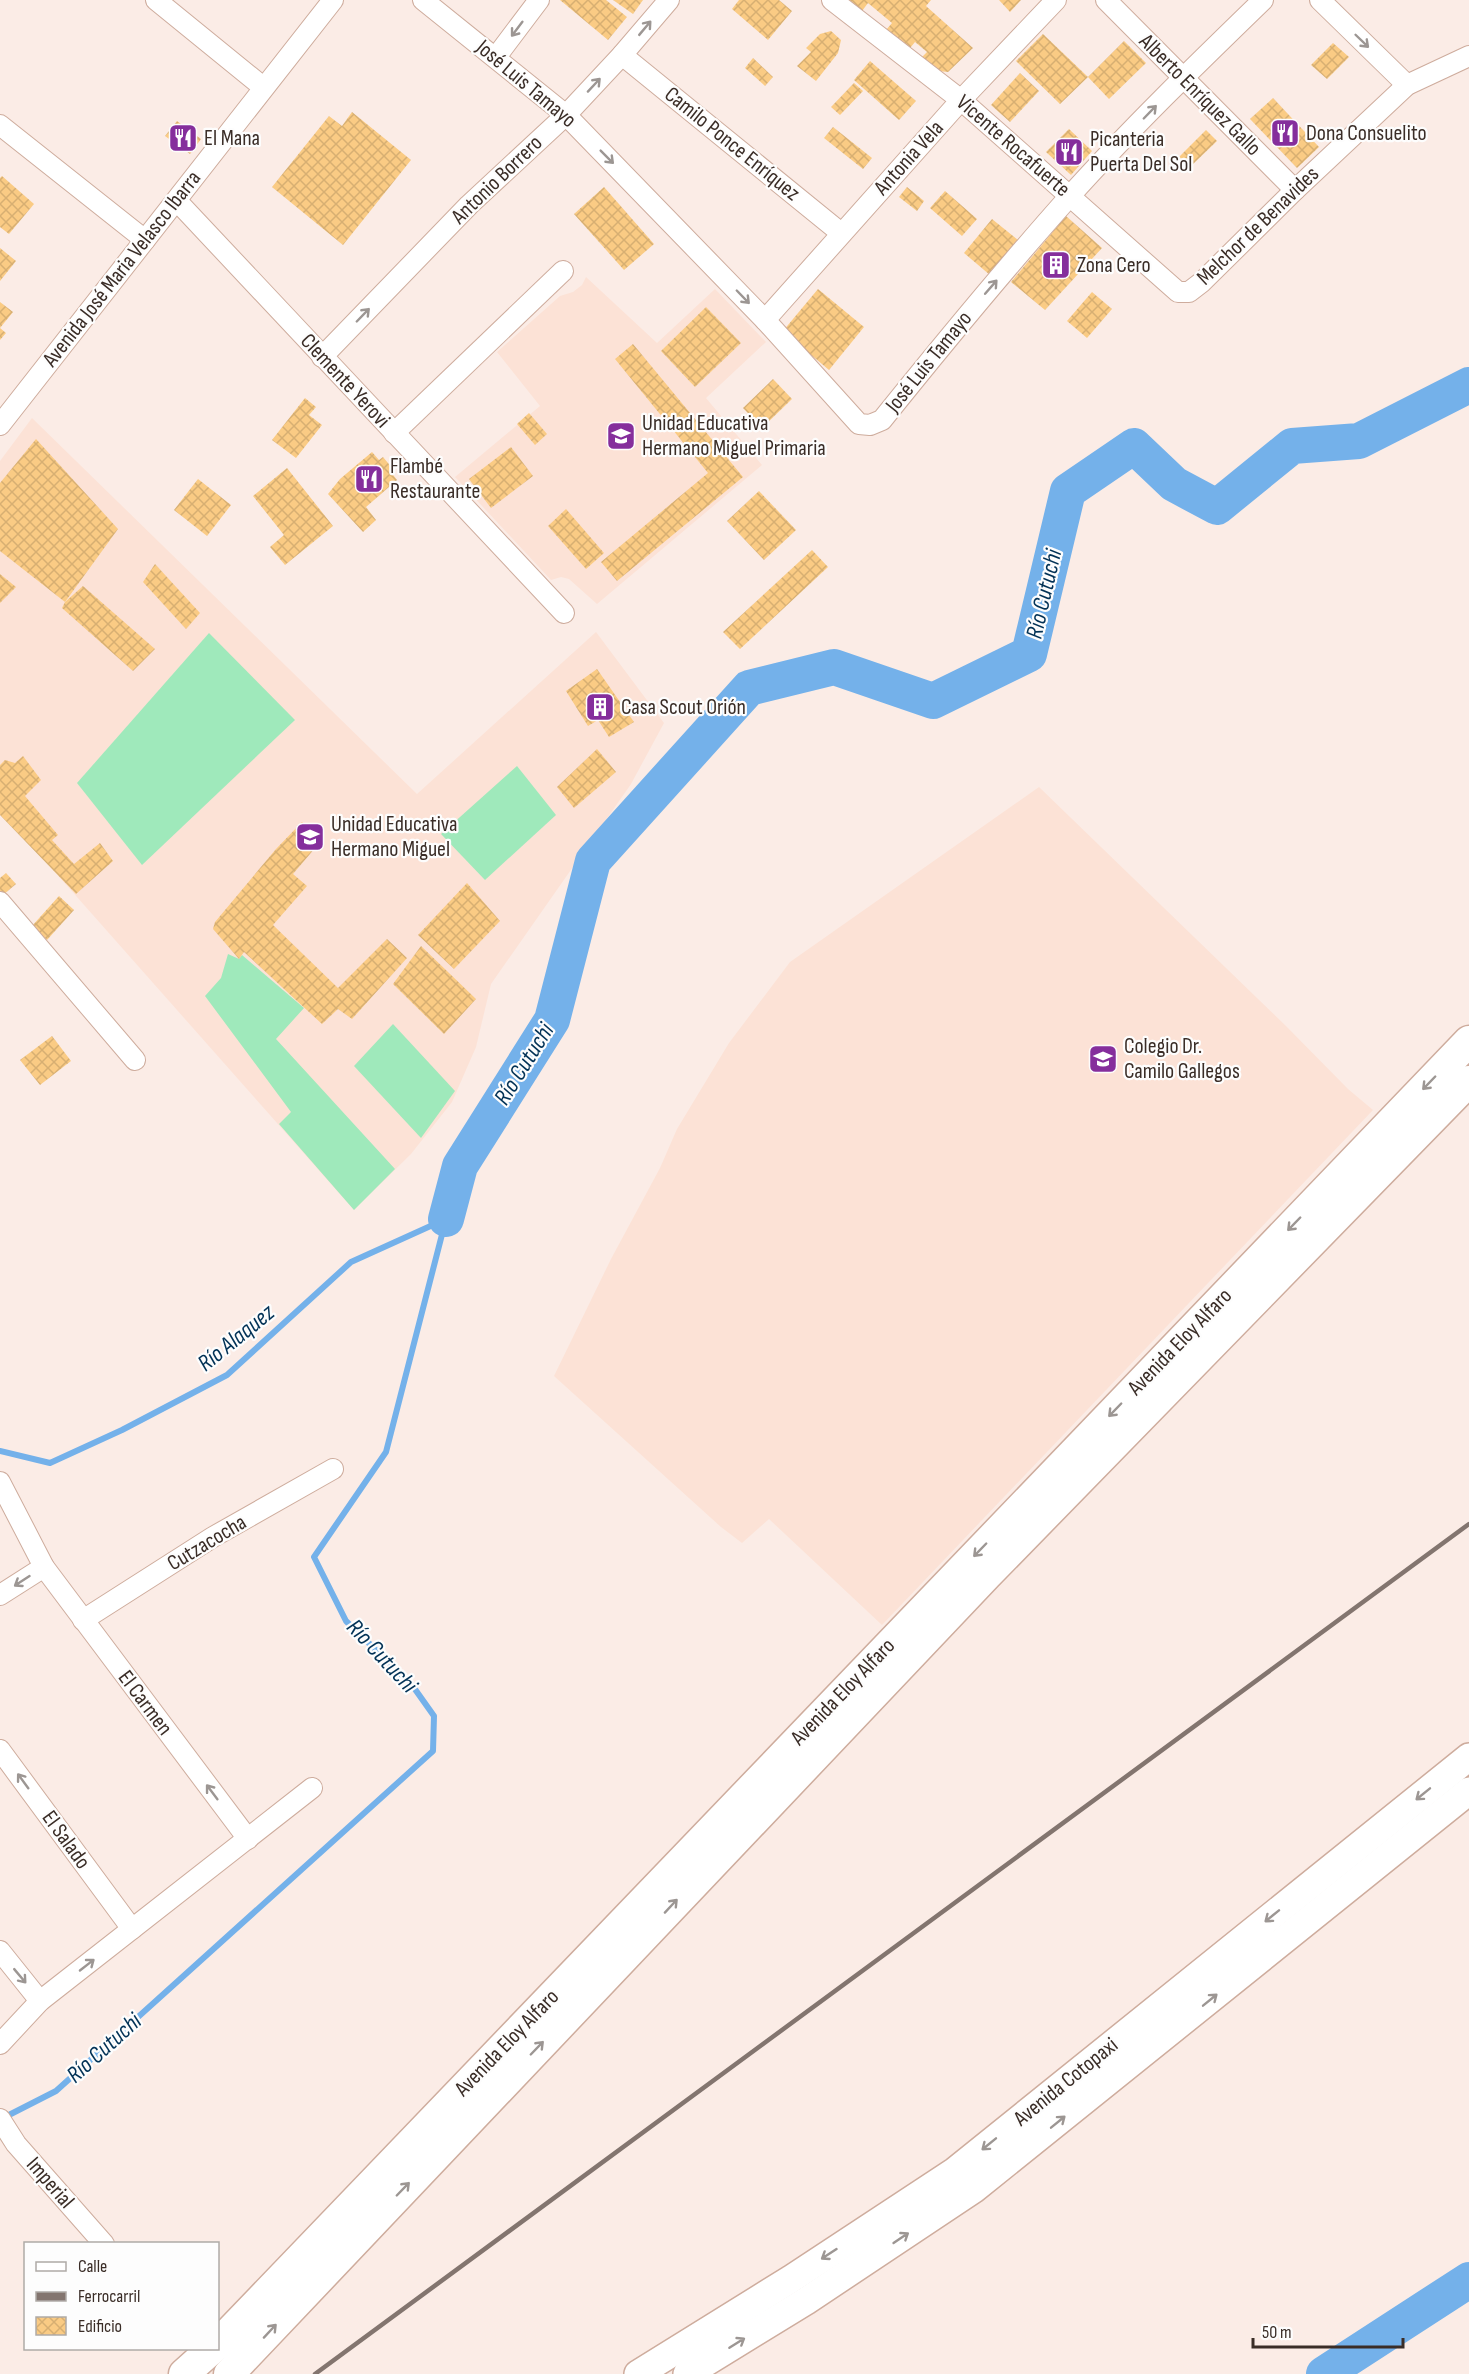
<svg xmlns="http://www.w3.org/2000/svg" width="1469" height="2374" font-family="'Sofia Sans Condensed',sans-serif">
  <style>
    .built { fill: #fce2d6 }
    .grass { fill: #9fe9bb }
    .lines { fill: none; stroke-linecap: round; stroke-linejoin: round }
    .stream { stroke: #74b1ea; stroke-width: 6 }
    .river { stroke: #74b1ea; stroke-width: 36 }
    .building { fill: url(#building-cross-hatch) }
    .street-casing { stroke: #ceac9d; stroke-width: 22 }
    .secondary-casing { stroke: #ceac9d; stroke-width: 30 }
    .primary-casing { stroke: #ceac9d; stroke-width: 33 }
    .street { stroke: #fff; stroke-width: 20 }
    .secondary { stroke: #fff; stroke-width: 27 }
    .primary { stroke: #fff; stroke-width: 30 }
    .rail { stroke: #83756f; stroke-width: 4.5 }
    .oneway { stroke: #9c9693 }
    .labels { text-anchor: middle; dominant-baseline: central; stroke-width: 4.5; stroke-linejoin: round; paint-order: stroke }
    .street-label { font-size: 22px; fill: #3a2d27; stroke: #fdfdfd }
    .poi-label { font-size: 22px; fill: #3a2d27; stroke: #fdfdfd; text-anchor: start }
    .water-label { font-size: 24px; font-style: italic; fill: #023256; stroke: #fdfdfd }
  </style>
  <defs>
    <pattern id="building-cross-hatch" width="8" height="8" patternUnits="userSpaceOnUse" patternTransform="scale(1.5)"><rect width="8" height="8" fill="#facb84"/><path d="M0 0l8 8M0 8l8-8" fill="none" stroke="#d7af72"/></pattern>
  </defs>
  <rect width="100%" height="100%" fill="#fbece6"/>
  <g class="built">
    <polygon points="586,277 657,343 715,289 766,342 706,398 762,465 597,604 569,579 561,577 551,580 455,477 540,406 497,352 560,296 573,292 582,285"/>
    <polygon points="32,418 417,794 596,632 664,723 631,784 491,984 476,1047 452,1102 411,1154 354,1210 0,810 0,461"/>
    <polygon points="1039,787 1286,1026 1348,1089 1373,1110 882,1625 769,1519 742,1543 721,1527 554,1376 611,1259 660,1168 677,1129 729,1043 790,962"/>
  </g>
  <g class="grass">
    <polygon points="209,633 295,720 142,865 77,783"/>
    <polygon points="517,766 556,815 485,880 441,834"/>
    <polygon points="228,954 239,959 242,955 304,1008 276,1039 395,1169 354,1210 279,1124 291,1112 205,996 221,978"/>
    <polygon points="393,1024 455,1091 421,1138 354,1066"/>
  </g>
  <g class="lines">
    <g class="stream">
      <polyline points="0,1451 50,1463 122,1430 227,1375 351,1262 446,1219"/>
      <polyline points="3,2118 56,2091 433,1751 434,1716 412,1685 346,1621 314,1557 386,1452 446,1219"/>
    </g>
    <g class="river">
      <polyline points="446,1219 460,1166 552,1020 593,861 749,688 834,667 933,701 1029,654 1068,491 1134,446 1174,484 1217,507 1292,446 1359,441 1469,385"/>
      <polyline points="1324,2374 1469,2280"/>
    </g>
  </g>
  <g class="building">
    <polygon points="560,0 606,0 627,17 608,40"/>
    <polygon points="613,0 643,0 633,14"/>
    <polygon points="739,0 779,0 792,11 768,40 732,9"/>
    <polygon points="849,0 931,0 926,6 973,48 948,72 938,71 921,58 927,52 915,42 910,48 886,30 892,23 868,3 862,11"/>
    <polygon points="999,0 1021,0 1010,12"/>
    <polygon points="831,31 841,40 838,53 816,81 797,66 811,52 806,48 820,34"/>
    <polygon points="1043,34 1088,77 1124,41 1146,63 1109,99 1088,77 1060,104 1016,61"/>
    <polygon points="1333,43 1349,57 1327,79 1311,65"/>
    <polygon points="753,58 773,77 765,86 745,68"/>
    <polygon points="870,61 916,101 899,120 854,80"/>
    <polygon points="1020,73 1039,91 1010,122 991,105"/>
    <polygon points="854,83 863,91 840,115 831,107"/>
    <polygon points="1273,98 1319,147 1297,168 1250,119"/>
    <polygon points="352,112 411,160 343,245 272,187 329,116 342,126"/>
    <polygon points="177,121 201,139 190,154 165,136"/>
    <polygon points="833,127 872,158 863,169 824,138"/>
    <polygon points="1069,129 1092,151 1071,175 1046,152"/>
    <polygon points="1206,130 1217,141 1190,167 1179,157"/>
    <polygon points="2,176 34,204 9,234 0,227 0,178"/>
    <polygon points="604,187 654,244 624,270 574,214"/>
    <polygon points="907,187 924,201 917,211 899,197"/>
    <polygon points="945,191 977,219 962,236 930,208"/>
    <polygon points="1066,216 1102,248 1045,310 1011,282"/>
    <polygon points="992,219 1018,240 990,275 964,253"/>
    <polygon points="0,248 16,261 0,281"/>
    <polygon points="818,289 864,327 829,370 783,331"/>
    <polygon points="1092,292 1112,309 1087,338 1067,321"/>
    <polygon points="0,302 13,312 0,328 6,333 0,340"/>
    <polygon points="706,307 741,343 695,387 661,351"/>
    <polygon points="633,344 743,477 617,581 601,562 708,473 615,359"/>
    <polygon points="773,379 792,399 762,428 743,408"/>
    <polygon points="305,398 316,407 309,415 322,425 296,458 272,440"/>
    <polygon points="529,413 547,434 535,445 517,424"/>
    <polygon points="36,439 118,529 65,602 0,551 0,483"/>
    <polygon points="511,447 533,476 491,508 469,479"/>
    <polygon points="372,452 379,460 383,457 393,469 390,471 397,480 366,507 376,520 363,532 328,494 340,479"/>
    <polygon points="287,468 333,526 285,565 270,547 284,535 253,496"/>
    <polygon points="198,479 231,505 207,536 174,510"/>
    <polygon points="759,491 796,530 764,560 727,521"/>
    <polygon points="566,509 604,553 586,569 548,526"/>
    <polygon points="812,550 828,567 740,649 723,632"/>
    <polygon points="155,564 200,613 186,629 143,582"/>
    <polygon points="0,574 16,587 0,603"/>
    <polygon points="83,586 155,649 133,671 62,608 65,602"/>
    <polygon points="597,669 634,722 609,737 598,720 588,726 566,691"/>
    <polygon points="597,749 616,772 574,808 557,787"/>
    <polygon points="23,756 41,780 25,796 58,835 52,840 74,864 100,843 113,861 76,894 0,815 0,765 5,760 15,763"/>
    <polygon points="302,822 321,841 293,874 307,886 273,925 338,988 387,939 407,958 352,1019 338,1009 322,1024 244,952 239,959 213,929 215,922 276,849"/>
    <polygon points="6,873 16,884 3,895 0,892 0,878"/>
    <polygon points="467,883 500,921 454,969 418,935"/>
    <polygon points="59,896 74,910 47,940 32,926"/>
    <polygon points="421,946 476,999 444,1034 393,984"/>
    <polygon points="52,1036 71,1061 40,1085 20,1060"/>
  </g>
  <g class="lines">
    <g class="street-casing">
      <g id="street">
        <polyline points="156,0 263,87"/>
        <path d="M 423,0 L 566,115 L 765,320 L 859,424 L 870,425 L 882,420 C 943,344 1004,270 1069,197 C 1130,129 1197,64 1263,0"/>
        <polyline points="832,0 961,100 1178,292 1189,292 1202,282 1295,190 1407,85 1469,56"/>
        <polyline points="1106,0 1295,190"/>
        <polyline points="1320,0 1407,85"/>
        <polyline points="622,55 841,233"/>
        <polyline points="496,57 539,0"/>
        <polyline points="0,125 145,240"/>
        <polyline points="177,201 564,613"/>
        <polyline points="765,320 961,100 1056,0"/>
        <polyline points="322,357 469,205 566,115 622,55 669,0"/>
        <polyline points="0,425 333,0"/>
        <polyline points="394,433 563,271"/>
        <polyline points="0,902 135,1060"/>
        <polyline points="0,1482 44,1567 248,1839"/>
        <polyline points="0,1595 44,1567"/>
        <polyline points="83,1620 213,1537 333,1469"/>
        <polyline points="0,1750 132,1929"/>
        <polyline points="0,1951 40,2001"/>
        <polyline points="0,2044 40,2001 312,1788"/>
        <polyline points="0,2119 16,2144 104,2244"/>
      </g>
    </g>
    <g class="secondary-casing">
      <g id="secondary">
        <polyline points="638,2374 791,2279 955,2171 1469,1757"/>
        <polyline points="687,2374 806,2301 974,2189 1469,1791"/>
      </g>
    </g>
    <g class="primary-casing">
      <g id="primary">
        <polyline points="218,2344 1469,1041"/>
        <polyline points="184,2374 213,2348"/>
        <polyline points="229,2374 987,1575 1469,1081"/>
      </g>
    </g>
    <use href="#street" class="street"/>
    <use href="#secondary" class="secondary"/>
    <use href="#primary" class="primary"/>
    <polyline class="rail" points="315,2374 1469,1524"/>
  </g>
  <defs><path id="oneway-shaft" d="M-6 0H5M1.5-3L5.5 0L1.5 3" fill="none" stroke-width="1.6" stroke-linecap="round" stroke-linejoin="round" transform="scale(1.5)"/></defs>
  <g class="oneway">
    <use href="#oneway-shaft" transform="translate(645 28) rotate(-50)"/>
    <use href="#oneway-shaft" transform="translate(517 29) rotate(127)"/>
    <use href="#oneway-shaft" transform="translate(1362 41) rotate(44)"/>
    <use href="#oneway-shaft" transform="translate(594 85) rotate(-47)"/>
    <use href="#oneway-shaft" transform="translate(1150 112) rotate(-46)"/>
    <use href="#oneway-shaft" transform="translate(607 157) rotate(45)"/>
    <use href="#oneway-shaft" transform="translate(991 287) rotate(-49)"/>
    <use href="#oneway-shaft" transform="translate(743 297) rotate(46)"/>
    <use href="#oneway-shaft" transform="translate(363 315) rotate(-46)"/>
    <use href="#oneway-shaft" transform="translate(1429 1083) rotate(134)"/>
    <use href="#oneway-shaft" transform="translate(1294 1224) rotate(134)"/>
    <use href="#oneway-shaft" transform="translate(1115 1410) rotate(134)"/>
    <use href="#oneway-shaft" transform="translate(980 1550) rotate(134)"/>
    <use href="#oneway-shaft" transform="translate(22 1581) rotate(147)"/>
    <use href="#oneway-shaft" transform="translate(23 1781) rotate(-126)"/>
    <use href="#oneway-shaft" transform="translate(212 1792) rotate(-127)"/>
    <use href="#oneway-shaft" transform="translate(1423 1794) rotate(141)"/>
    <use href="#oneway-shaft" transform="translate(671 1906) rotate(-47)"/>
    <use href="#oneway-shaft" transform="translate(1272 1916) rotate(141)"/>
    <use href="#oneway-shaft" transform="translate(87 1965) rotate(-38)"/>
    <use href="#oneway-shaft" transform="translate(20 1976) rotate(50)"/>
    <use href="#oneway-shaft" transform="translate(1210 2000) rotate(-39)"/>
    <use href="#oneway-shaft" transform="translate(537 2048) rotate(-46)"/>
    <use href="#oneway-shaft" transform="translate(1058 2122) rotate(-39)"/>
    <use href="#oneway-shaft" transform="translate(989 2144) rotate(141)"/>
    <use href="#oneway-shaft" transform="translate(403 2189) rotate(-46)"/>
    <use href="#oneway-shaft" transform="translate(901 2238) rotate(-34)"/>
    <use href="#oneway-shaft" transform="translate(829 2254) rotate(147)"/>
    <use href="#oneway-shaft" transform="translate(270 2331) rotate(-47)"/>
    <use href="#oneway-shaft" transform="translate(737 2343) rotate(-32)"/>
  </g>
  <defs>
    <g id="restaurant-square" transform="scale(1.5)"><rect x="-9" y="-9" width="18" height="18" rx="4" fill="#852e9c" stroke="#fdfdfd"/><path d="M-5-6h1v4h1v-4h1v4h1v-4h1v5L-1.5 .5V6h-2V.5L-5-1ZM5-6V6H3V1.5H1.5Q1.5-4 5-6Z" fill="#fff"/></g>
    <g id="building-square" transform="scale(1.5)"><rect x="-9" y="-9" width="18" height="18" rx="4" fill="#852e9c" stroke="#fdfdfd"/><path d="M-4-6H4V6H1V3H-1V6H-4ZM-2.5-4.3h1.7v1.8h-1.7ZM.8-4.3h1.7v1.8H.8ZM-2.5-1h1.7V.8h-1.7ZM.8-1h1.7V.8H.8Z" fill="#fff"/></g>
    <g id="school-square" transform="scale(1.5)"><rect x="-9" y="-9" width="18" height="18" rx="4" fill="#852e9c" stroke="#fdfdfd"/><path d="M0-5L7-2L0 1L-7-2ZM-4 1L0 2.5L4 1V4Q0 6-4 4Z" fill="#fff"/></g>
  </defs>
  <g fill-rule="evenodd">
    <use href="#restaurant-square" x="1285" y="133"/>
    <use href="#restaurant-square" x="183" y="138"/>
    <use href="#restaurant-square" x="1069" y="152"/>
    <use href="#building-square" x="1056" y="265"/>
    <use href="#school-square" x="621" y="436"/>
    <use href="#restaurant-square" x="369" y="479"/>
    <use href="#building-square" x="600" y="707"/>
    <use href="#school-square" x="310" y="837"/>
    <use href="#school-square" x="1103" y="1059"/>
  </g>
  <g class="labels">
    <g class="street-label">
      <text transform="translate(526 84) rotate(40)">José Luis Tamayo</text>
      <text transform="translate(1200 95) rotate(45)">Alberto Enríquez Gallo</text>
      <text transform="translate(732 144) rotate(39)">Camilo Ponce Enríquez</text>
      <text transform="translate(1013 146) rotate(41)">Vicente Rocafuerte</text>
      <text transform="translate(909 158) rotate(-48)">Antonia Vela</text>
      <text transform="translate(497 180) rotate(-44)">Antonio Borrero</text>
      <text transform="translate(1258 226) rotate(-44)">Melchor de Benavides</text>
      <text transform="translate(122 269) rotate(-52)">Avenida José Maria Velasco Ibarra</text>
      <text transform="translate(929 362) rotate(-51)">José Luis Tamayo</text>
      <text transform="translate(345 381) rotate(47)">Clemente Yerovi</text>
      <text transform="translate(1180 1342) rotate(-46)">Avenida Eloy Alfaro</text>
      <text transform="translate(207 1543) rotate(-31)">Cutzacocha</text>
      <text transform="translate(843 1692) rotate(-46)">Avenida Eloy Alfaro</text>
      <text transform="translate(145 1703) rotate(53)">El Carmen</text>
      <text transform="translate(66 1840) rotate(54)">El Salado</text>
      <text transform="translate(507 2043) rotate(-46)">Avenida Eloy Alfaro</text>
      <text transform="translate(1066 2082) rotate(-39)">Avenida Cotopaxi</text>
      <text transform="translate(50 2183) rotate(49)">Imperial</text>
    </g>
    <g class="poi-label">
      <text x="1306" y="133">Dona Consuelito</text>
      <text x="204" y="138">El Mana</text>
      <text x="1090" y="139">Picanteria<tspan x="1090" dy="25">Puerta Del Sol</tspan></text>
      <text x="1077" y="265">Zona Cero</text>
      <text x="642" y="423">Unidad Educativa<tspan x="642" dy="25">Hermano Miguel Primaria</tspan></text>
      <text x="390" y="466">Flambé<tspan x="390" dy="25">Restaurante</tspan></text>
      <text x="621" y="707">Casa Scout Orión</text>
      <text x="331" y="824">Unidad Educativa<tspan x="331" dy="25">Hermano Miguel</tspan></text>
      <text x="1124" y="1046">Colegio Dr.<tspan x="1124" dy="25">Camilo Gallegos</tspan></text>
    </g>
    <g class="water-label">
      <text transform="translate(1044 594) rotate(-77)">Río Cutuchi</text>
      <text transform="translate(524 1064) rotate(-58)">Río Cutuchi</text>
      <text transform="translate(236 1338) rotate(-39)">Río Alaquez</text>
      <text transform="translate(382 1656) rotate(47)">Río Cutuchi</text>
      <text transform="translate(104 2048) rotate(-42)">Río Cutuchi</text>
    </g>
  </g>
  <rect x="24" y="2242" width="195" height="108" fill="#fdfdfd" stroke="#afaaa7" stroke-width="1.5"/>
  <rect x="36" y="2262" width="30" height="9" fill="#ffffff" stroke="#afaaa7" stroke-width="1.5"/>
  <text x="78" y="2272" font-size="18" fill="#3a2d27">Calle</text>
  <rect x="36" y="2292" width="30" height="9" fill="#83756f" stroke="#afaaa7" stroke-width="1.5"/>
  <text x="78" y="2302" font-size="18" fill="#3a2d27">Ferrocarril</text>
  <rect x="36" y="2317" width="30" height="18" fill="url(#building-cross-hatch)" stroke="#afaaa7" stroke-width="1.5"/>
  <text x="78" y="2332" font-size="18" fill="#3a2d27">Edificio</text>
  <path d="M1253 2338v9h150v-9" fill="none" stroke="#3a2d27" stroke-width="3"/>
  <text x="1262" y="2338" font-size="18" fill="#3a2d27" stroke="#fdfdfd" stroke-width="4.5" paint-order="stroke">50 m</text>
</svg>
